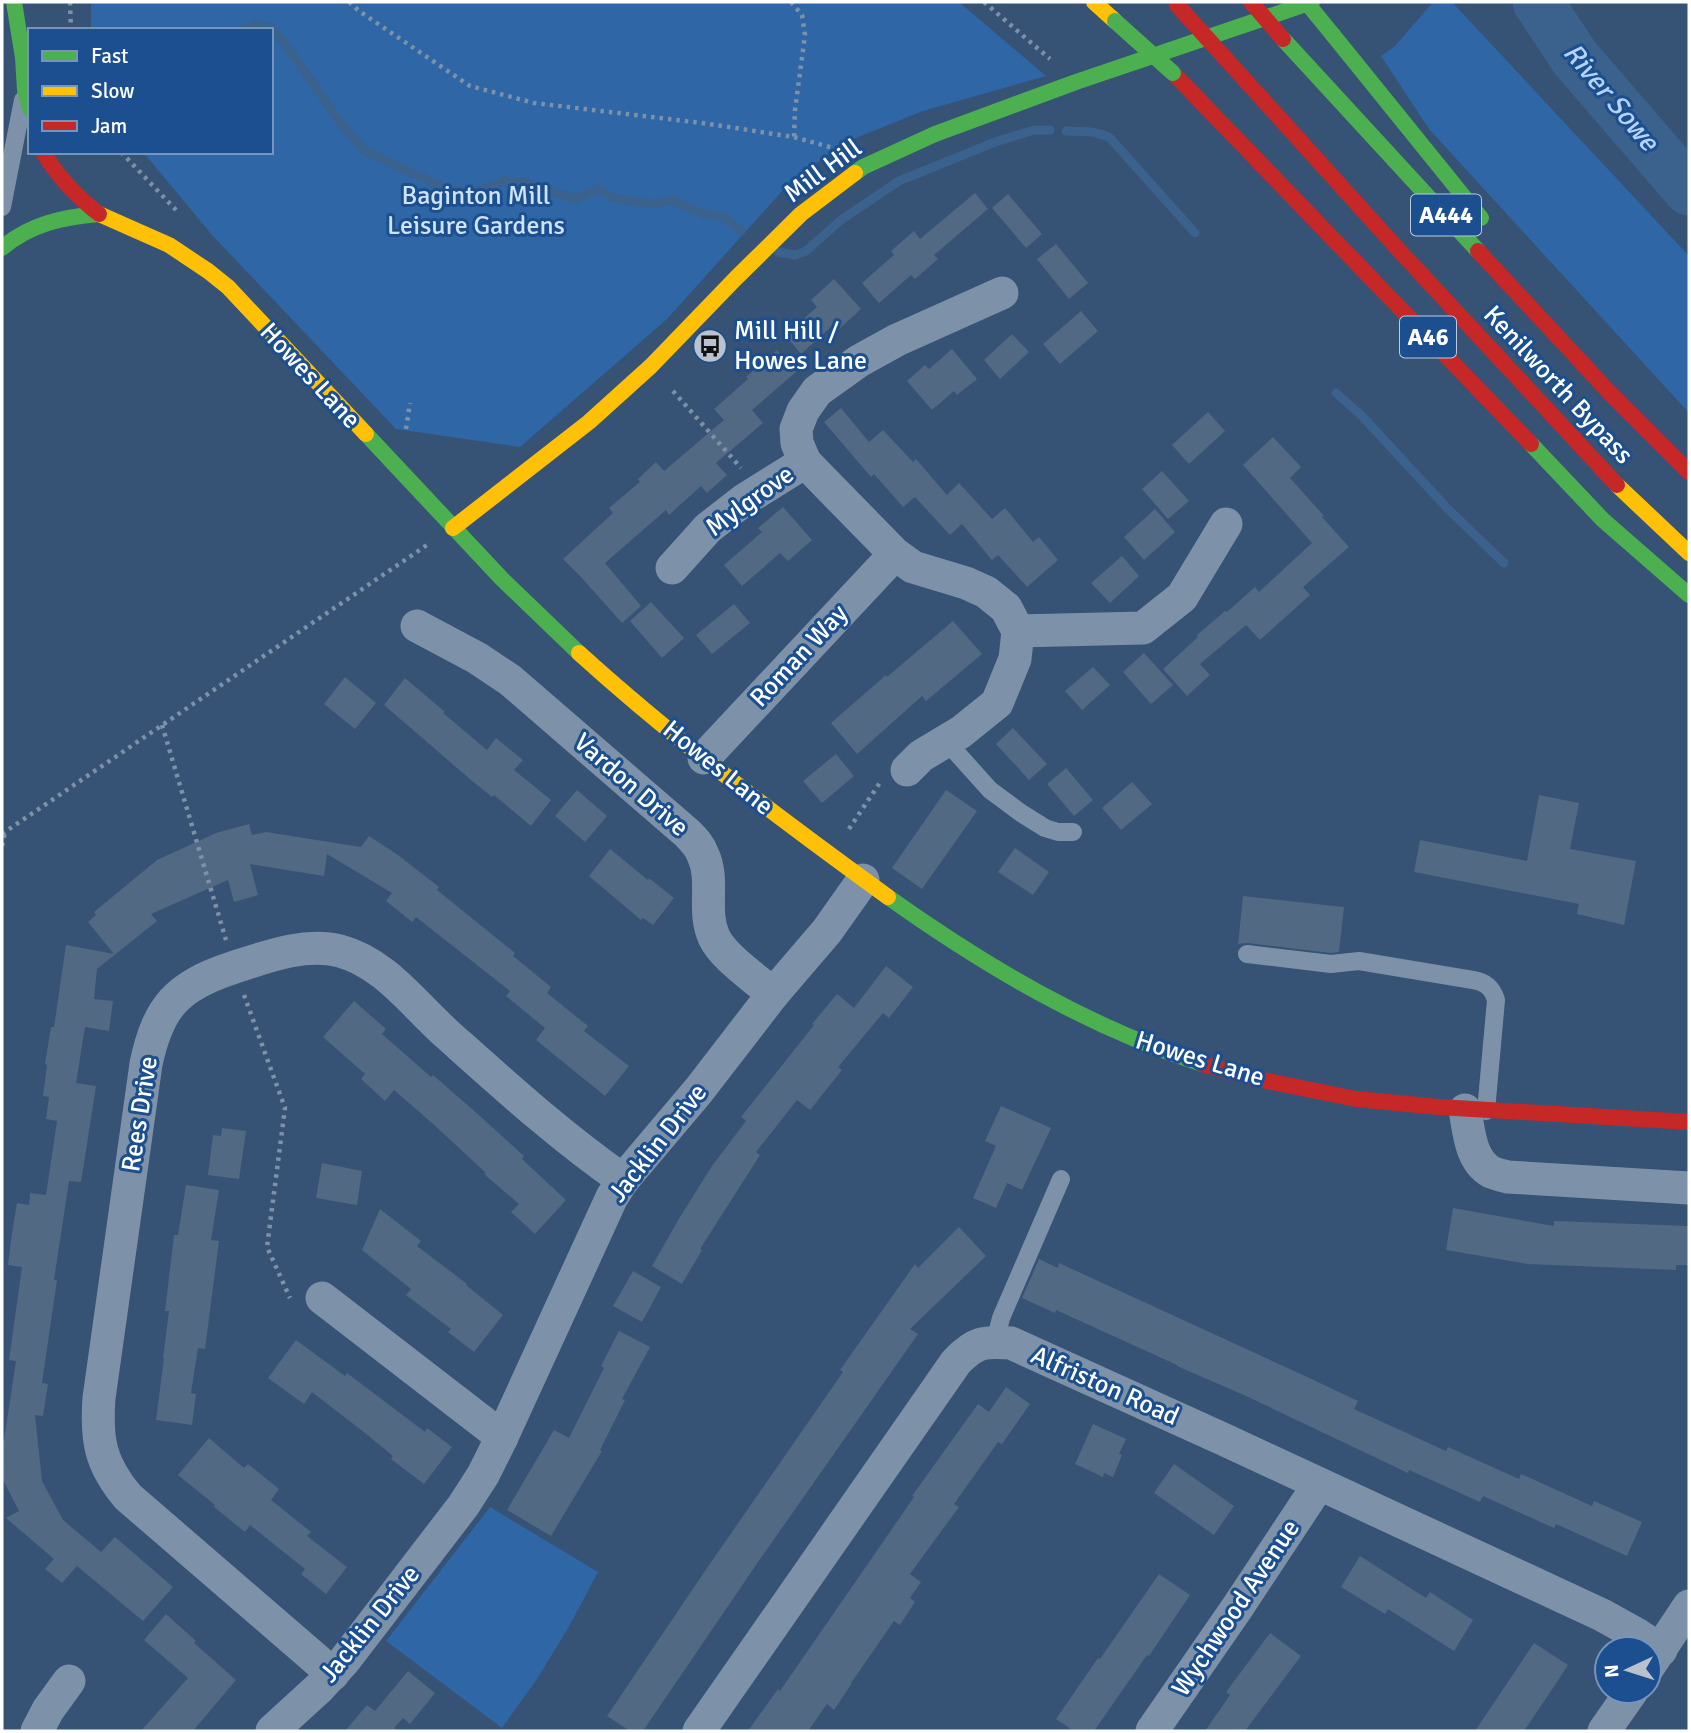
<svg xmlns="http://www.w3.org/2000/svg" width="1691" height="1733" font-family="Signika,sans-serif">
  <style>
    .green { fill: #2f66a5 }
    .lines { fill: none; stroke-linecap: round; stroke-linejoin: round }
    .stream { stroke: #3b618d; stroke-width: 9 }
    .river { stroke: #3b618d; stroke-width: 51 }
    .building { fill: #526984 }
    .path { stroke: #7d92a8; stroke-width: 4.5; stroke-dasharray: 3.5 5; stroke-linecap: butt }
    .lane { stroke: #7d92a8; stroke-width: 18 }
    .street { stroke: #7d92a8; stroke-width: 33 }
    .fast { stroke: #4caf50; stroke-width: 16 }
    .slow { stroke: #ffc107; stroke-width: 16 }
    .jam { stroke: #c62828; stroke-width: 16 }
    .fast-bridge { stroke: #4caf50; stroke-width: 16 }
    .jam-bridge { stroke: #c62828; stroke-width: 16 }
    .labels { text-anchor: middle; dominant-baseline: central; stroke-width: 6; stroke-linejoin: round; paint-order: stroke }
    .shield { fill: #1b4f8f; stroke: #bbcadd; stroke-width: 2 }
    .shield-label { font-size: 24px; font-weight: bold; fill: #fff }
    .street-label { font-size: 26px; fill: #fff; stroke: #1b4f8f }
    .park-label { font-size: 26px; fill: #cfe3fa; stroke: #1b4f8f }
    .poi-label { font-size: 26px; fill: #fff; stroke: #1b4f8f; text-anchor: start }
    .water-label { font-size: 28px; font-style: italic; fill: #b5d3f5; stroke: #1b4f8f }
  </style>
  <rect width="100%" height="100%" fill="#365274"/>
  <g class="green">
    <polygon points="91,2 959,2 1046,76 923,111 851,140 793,179 667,319 520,447 396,429 212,235 143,152 271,152 271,30 91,30"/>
    <polygon points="1433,2 1452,2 1689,256 1689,413 1429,129 1381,56 1395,46"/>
    <polygon points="490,1507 598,1572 570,1625 537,1679 502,1728 386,1641"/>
  </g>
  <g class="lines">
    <g class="stream">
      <polyline points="238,30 257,25 271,28 283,41 340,122 365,151 447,189 468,194 505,181 525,182 574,199 599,189 613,198 653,204 673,200 701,213 724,217 741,231"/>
      <path d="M 1066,131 C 1082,132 1096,130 1110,138 L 1195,233"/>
      <polyline points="778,252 795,255 806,251 841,220 899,181 995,142 1034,130 1050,130"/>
      <polyline points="1336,393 1362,416 1448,509 1504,563"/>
    </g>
    <polyline class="river" points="1538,2 1575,58 1689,190"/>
  </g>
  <g class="building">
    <polygon points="975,193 988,209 934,255 938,259 915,279 911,275 879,303 862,283 894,255 891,251 914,231 920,239"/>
    <polygon points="1008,194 1042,234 1026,248 992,208"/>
    <polygon points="1056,244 1088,283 1069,299 1037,259"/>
    <polygon points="834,279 861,309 838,330 833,325 801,354 785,335 817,307 811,300"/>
    <polygon points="1081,311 1098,331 1060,364 1043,344"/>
    <polygon points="1012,334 1029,352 1000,379 984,360"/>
    <polygon points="952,349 977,379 957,395 954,391 932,410 907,381 925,365 929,369"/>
    <polygon points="777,350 796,372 752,410 763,423 716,463 727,475 707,493 701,486 669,515 666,510 605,563 641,606 622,623 581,577 563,559 613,513 609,508 640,482 638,479 656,462 664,471 724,420 714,409 748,379 746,377"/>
    <polygon points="841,408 869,442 883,430 913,462 916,459 947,495 959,483 992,519 1005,508 1033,542 1039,537 1058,560 1027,587 998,555 992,560 962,524 950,535 915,497 903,507 874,474 871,477 824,422"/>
    <polygon points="1208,412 1225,431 1189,464 1172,445"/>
    <polygon points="1273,437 1301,467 1290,478 1324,516 1322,517 1349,547 1303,587 1310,595 1260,640 1246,625 1200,664 1210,675 1187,696 1163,669 1198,637 1197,635 1225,611 1227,612 1255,587 1259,592 1312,543 1243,465"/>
    <polygon points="1162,471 1189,501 1168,519 1142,489"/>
    <polygon points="783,507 812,540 788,561 780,553 742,586 724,565 762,532 758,528"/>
    <polygon points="1155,509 1175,532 1144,560 1124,537"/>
    <polygon points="1122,556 1139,576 1110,603 1091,583"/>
    <polygon points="651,602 684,638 662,658 630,621"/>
    <polygon points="734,604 750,623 712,654 696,635"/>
    <polygon points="953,621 982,654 926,701 922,696 857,754 831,723 886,675 887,677"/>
    <polygon points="1144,653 1173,685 1151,704 1123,672"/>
    <polygon points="1093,667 1110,685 1082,710 1065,691"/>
    <polygon points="345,677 376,703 355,729 324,704"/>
    <polygon points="405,678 445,712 443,713 487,750 496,738 523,760 514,770 551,800 531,826 494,795 492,797 471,780 384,705"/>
    <polygon points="1013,728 1047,764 1029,780 996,744"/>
    <polygon points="836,754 854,776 822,803 803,781"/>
    <polygon points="1066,768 1093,800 1074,816 1047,784"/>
    <polygon points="1132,782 1152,804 1121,830 1102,808"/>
    <polygon points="577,790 607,816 585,842 555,816"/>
    <polygon points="946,790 977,811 922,889 892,868"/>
    <polygon points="1539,795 1579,803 1570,849 1636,861 1624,925 1577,914 1579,904 1414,872 1420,840 1527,861"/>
    <polygon points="249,824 252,835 266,832 361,847 369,836 398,855 439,887 437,890 515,953 513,956 551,987 547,993 588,1026 584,1031 629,1066 605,1096 536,1040 545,1028 506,996 510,991 416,917 412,922 386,901 392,893 327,854 324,876 250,864 258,895 234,902 228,880 151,914 157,921 97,969 94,999 113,1001 109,1031 85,1027 76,1083 96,1086 81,1182 69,1181 54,1280 57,1280 42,1383 48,1384 43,1416 35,1415 42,1481 63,1520 101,1552 115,1537 173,1587 143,1621 77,1566 62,1583 45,1569 54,1559 6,1518 19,1511 2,1478 2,1441 4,1440 16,1361 9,1360 22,1267 8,1265 12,1233 17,1203 29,1205 30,1193 46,1195 57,1121 46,1119 49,1097 43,1096 47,1065 45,1064 51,1027 54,1027 66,945 114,954 88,922 96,915 94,912 157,860 216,833"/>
    <polygon points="1015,848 1049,872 1033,895 998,872"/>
    <polygon points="610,849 648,880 649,878 674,898 653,925 643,918 641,920 589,876"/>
    <polygon points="1243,896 1344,907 1339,952 1331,953 1248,943 1238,944"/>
    <polygon points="886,966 913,987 889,1018 883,1013 838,1067 842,1070 810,1110 797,1100 756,1152 760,1155 700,1249 702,1250 682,1284 652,1266 680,1217 712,1166 746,1121 741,1117 814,1025 812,1024 837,994 854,1008"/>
    <polygon points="354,1001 386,1029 382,1034 431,1077 433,1075 472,1109 524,1156 522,1159 566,1200 535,1234 511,1212 519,1204 484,1174 486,1173 432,1123 394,1090 385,1101 361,1079 365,1074 323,1037"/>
    <polygon points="1001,1106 1051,1128 1022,1190 1007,1183 996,1208 973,1198 996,1146 985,1141"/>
    <polygon points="222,1128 246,1131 239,1179 208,1175 213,1135 221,1136"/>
    <polygon points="322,1163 362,1171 357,1205 316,1198"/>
    <polygon points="186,1185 219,1190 211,1240 219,1241 205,1349 198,1348 191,1393 196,1394 192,1425 156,1420 164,1358 163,1358 169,1311 165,1311 174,1235 178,1235"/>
    <polygon points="1453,1208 1554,1226 1554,1221 1689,1226 1689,1265 1676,1265 1676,1270 1527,1264 1446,1250"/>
    <polygon points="380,1209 421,1241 417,1246 467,1284 466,1285 503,1315 474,1352 448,1332 451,1329 406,1295 411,1289 362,1250"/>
    <polygon points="959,1227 986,1256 910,1329 918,1334 756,1565 643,1731 630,1731 607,1716 707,1568 843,1372 840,1370 915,1264 918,1268"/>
    <polygon points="1039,1259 1058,1268 1059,1263 1305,1376 1358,1401 1354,1409 1446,1451 1448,1447 1519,1479 1521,1474 1592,1506 1594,1501 1642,1522 1627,1556 1556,1524 1554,1528 1483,1496 1480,1502 1409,1470 1408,1473 1246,1396 1177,1366 1177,1365 1056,1310 1055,1313 1022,1298"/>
    <polygon points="633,1271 661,1287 642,1322 613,1306"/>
    <polygon points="619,1331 650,1347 622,1399 625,1400 600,1450 602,1451 551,1536 507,1510 554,1430 569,1438 604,1368 601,1366"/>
    <polygon points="296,1340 345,1376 347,1373 425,1432 427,1428 452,1447 424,1484 391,1459 393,1456 365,1433 312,1392 304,1404 268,1378"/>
    <polygon points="1006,1387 1030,1404 1002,1444 998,1442 954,1504 959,1507 910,1574 921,1582 910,1598 915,1602 900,1625 894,1621 851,1683 852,1683 834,1710 827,1704 808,1731 748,1731 778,1689 780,1691 914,1497 912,1496 978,1404 989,1412"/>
    <polygon points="1093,1424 1126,1439 1119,1454 1122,1455 1113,1477 1104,1473 1103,1477 1075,1464"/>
    <polygon points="209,1438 244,1468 248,1464 279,1489 271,1500 311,1532 307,1536 347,1567 326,1594 301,1574 305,1569 250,1525 245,1532 214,1507 215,1505 178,1475"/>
    <polygon points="1174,1464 1234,1506 1214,1535 1154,1493"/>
    <polygon points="1360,1556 1426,1598 1430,1592 1473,1620 1454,1651 1388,1609 1385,1614 1341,1587"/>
    <polygon points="1159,1574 1190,1595 1149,1656 1147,1655 1094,1731 1074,1731 1056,1719 1098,1658 1100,1659"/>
    <polygon points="166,1614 196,1641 194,1643 236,1680 193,1731 141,1731 188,1678 144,1640"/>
    <polygon points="1270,1633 1301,1656 1245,1731 1205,1731 1230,1695 1226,1692"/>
    <polygon points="1534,1643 1568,1665 1553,1688 1524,1731 1475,1731"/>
    <polygon points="408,1671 435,1693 410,1724 403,1718 394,1728 398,1731 345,1731 367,1705 375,1711"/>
  </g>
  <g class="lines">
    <g class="path">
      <polyline points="70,2 71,30"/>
      <polyline points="349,2 359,11 470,86 534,103 702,123 794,137 833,148"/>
      <polyline points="791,2 802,15 805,35 795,110 794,137"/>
      <polyline points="984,2 1050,59"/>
      <polyline points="121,152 176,210"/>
      <polyline points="673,391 741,468"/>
      <polyline points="406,429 410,403"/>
      <polyline points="162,725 226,940"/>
      <polyline points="849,829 881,781"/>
      <polyline points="2,834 427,545"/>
      <polyline points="2,846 5,832"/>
      <polyline points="244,995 285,1108 267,1247 290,1298"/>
    </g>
    <g class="lane">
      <polyline points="2,207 23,100"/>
      <polyline points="946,741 990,790 1021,813 1045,828 1058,832 1073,832"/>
      <path d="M 1247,954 L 1331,964 L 1359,961 L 1473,980 C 1485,982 1492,987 1496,1000 L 1486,1111"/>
      <polyline points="995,1342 1001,1318 1061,1179"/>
    </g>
    <g class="street">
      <polyline points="805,462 895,554 913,567 966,583 986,592 1006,608 1018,631 1015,659 997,703 961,732 921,756 907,770"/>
      <polyline points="672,568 708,528 744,500 805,462 797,443 796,429 803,411 817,391 859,361 897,340 1002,293"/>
      <path d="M 417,626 L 477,658 L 510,680 L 687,833 C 694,840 700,846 703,855 C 715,880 702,911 714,937 C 723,957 756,979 773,994"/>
      <polyline points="1018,631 1143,628 1182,597 1226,524"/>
      <polyline points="704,758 895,554"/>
      <path d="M 1465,1110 C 1469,1131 1470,1160 1491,1172 C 1496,1174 1503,1176 1508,1177 L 1689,1188"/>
      <polyline points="322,1298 502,1437"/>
      <polyline points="1649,1666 1689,1606"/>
      <path d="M 333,1674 L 128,1497 C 100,1464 96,1440 99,1398 L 146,1064 C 158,1007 177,986 232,968 C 266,957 304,942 340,951 C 385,963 414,1005 448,1035 C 504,1085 561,1137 623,1180"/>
      <polyline points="37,1731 48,1710 69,1681"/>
      <polyline points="272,1731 319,1688 344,1661 463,1506 483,1475 502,1437 612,1197 623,1180 699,1090 773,994 827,931 863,880"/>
      <path d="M 699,1731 L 956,1362 C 975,1342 984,1341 1011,1343 L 1225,1440 L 1602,1615 L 1638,1635 L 1661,1650"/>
      <polyline points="1152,1731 1237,1608 1319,1484"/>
      <polyline points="1604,1731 1632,1691"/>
    </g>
    <g class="fast">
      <polyline points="14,2 23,58 25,90 30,109"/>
      <polyline points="1333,35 1481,218"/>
      <polyline points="1283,39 1478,251"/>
      <polyline points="855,173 863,167 935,134 1076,82 1312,2"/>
      <path d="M 2,248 C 30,224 63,217 99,214"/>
      <polyline points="366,434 502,579 579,653"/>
      <polyline points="1531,444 1603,520 1689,595"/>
      <path d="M 888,897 C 985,966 1088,1027 1202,1064"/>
    </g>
    <g class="slow">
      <polyline points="1094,2 1115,21"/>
      <polyline points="99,214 169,245 208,271 228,287 366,434"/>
      <polyline points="1617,485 1689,553"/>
      <polyline points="453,528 589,422 651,366 736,278 801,214 855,173"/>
      <path d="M 579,653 C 676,741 782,820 888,897"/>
    </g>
    <g class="jam">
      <polyline points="1226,59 1396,247 1617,485"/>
      <polyline points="1173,73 1531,444"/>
      <path d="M 43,152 C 58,177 76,196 99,214"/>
      <polyline points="1478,251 1608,391 1689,472"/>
      <polyline points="1202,1064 1257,1079 1356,1099 1439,1107 1689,1122"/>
    </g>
    <g class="fast-bridge">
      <polyline points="1306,2 1333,35"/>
      <polyline points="1115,21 1173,73"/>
    </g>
    <g class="jam-bridge">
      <polyline points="1251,2 1283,39"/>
      <polyline points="1177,5 1226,59"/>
    </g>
  </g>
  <defs>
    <g id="bus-disc" transform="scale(1.75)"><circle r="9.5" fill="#b9c2ce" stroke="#1b4f8f"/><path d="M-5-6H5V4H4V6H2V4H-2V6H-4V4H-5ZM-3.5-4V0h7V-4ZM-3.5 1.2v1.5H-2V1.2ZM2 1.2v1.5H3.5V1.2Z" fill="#111"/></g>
  </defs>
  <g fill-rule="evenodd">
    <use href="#bus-disc" x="710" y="346"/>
  </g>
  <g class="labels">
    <g class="shield">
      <rect x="1411" y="194.5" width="70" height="41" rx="5"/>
      <rect x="1400" y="316.5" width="56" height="41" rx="5"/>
    </g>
    <g class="shield-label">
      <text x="1446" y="215">A444</text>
      <text x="1428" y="337">A46</text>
    </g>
    <g class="street-label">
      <text transform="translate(823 171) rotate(-36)">Mill Hill</text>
      <text transform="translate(310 376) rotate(47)">Howes Lane</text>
      <text transform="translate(1558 385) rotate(47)">Kenilworth Bypass</text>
      <text transform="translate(750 501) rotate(-36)">Mylgrove</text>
      <text transform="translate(799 656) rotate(-47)">Roman Way</text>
      <text transform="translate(718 768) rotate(39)">Howes Lane</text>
      <text transform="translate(631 785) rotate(41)">Vardon Drive</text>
      <text transform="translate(1200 1059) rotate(17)">Howes Lane</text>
      <text transform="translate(140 1114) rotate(-81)">Rees Drive</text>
      <text transform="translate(658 1143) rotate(-52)">Jacklin Drive</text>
      <text transform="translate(1105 1386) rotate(24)">Alfriston Road</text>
      <text transform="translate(1236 1608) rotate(-56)">Wychwood Avenue</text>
      <text transform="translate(370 1624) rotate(-51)">Jacklin Drive</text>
    </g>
    <g class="park-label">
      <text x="476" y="196">Baginton Mill<tspan x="476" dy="30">Leisure Gardens</tspan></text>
    </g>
    <g class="poi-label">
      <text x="734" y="331">Mill Hill /<tspan x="734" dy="30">Howes Lane</tspan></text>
    </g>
    <g class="water-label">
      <text transform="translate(1611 97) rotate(50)">River Sowe</text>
    </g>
  </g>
  <rect width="1691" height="1733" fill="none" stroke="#ffffff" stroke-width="7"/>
  <rect x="28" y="28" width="245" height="126" fill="#1b4f8f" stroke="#7695bc" stroke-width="2"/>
  <rect x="42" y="51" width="35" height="10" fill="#4caf50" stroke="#7695bc" stroke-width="2"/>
  <text x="91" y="63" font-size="21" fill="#ffffff">Fast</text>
  <rect x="42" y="86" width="35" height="10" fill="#ffc107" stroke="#7695bc" stroke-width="2"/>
  <text x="91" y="98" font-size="21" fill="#ffffff">Slow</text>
  <rect x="42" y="121" width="35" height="10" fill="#c62828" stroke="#7695bc" stroke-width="2"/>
  <text x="91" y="133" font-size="21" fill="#ffffff">Jam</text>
  <g transform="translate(1628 1670) rotate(266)"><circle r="33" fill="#1b4f8f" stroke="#7695bc" stroke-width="2"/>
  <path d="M0-5L12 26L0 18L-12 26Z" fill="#b9c2ce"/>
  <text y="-10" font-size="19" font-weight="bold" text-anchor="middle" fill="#ffffff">N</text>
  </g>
</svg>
